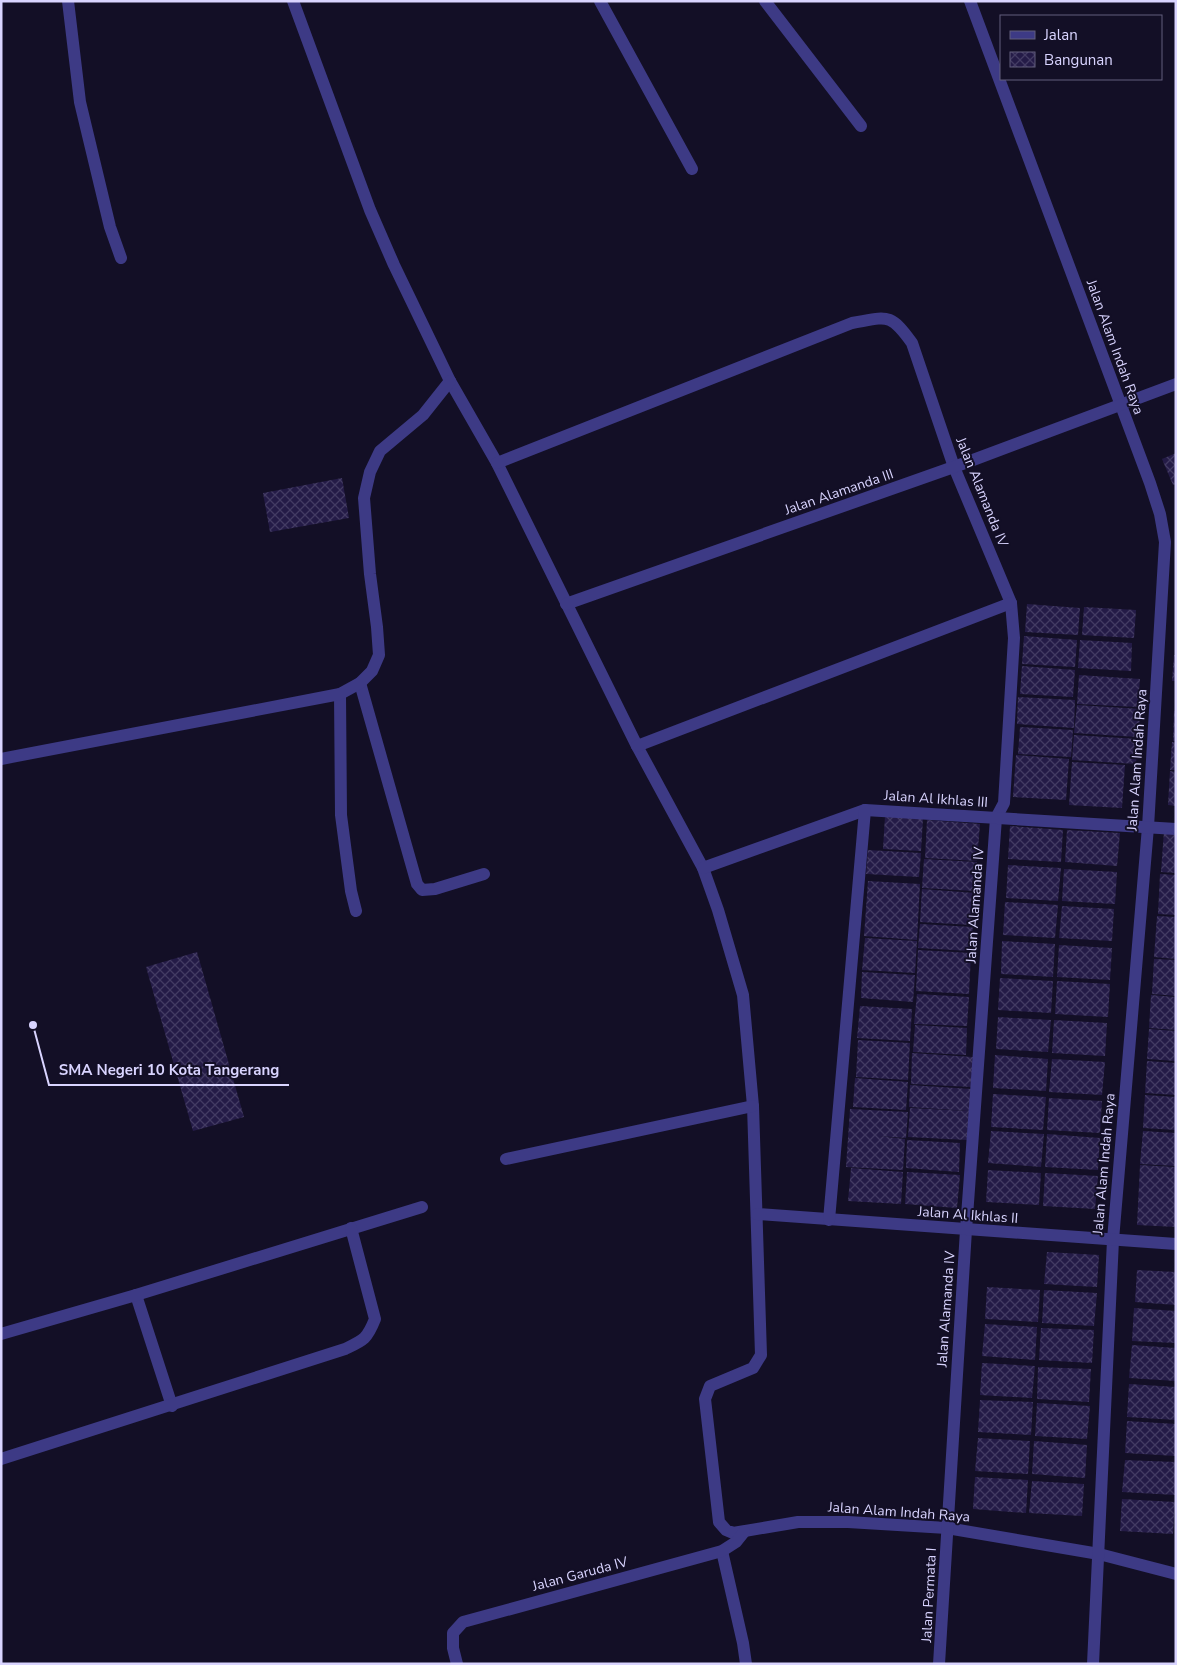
<svg xmlns="http://www.w3.org/2000/svg" width="1177" height="1665" font-family="'Nunito Sans',sans-serif">
  <style>
    .building { fill: url(#building-cross-hatch) }
    .lines { fill: none; stroke-linecap: round; stroke-linejoin: round }
    .minor { stroke: #3d3a85; stroke-width: 12 }
    .labels { text-anchor: middle; dominant-baseline: central; stroke-width: 4; stroke-linejoin: round; paint-order: stroke }
    .street-label { font-size: 14px; fill: #d9d4ff; stroke: #130f26 }
    .leader { fill: none; stroke: #d9d4ff; stroke-width: 2 }
    .callout-dot { fill: #d9d4ff; stroke: #130f26; stroke-width: 2 }
    .callout-label { font-size: 15px; text-anchor: middle; font-weight: bold; fill: #d9d4ff; stroke: #130f26; stroke-width: 4; stroke-linejoin: round; paint-order: stroke }
  </style>
  <defs>
    <pattern id="building-cross-hatch" width="8" height="8" patternUnits="userSpaceOnUse" patternTransform="scale(1.25)"><rect width="8" height="8" fill="#241b47"/><path d="M0 0l8 8M0 8l8-8" fill="none" stroke="#433b63"/></pattern>
  </defs>
  <rect width="100%" height="100%" fill="#130f26"/>
  <g class="building">
    <polygon points="1176,453 1176,484 1173,485 1162,459"/>
    <polygon points="342,478 349,518 270,532 263,493"/>
    <polygon points="1027,604 1080,608 1078,635 1025,632"/>
    <polygon points="1084,607 1136,610 1134,638 1082,635"/>
    <polygon points="1024,636 1077,640 1075,667 1022,664"/>
    <polygon points="1080,640 1132,643 1131,671 1078,668"/>
    <polygon points="1174,655 1176,655 1176,681 1172,681"/>
    <polygon points="1022,666 1075,670 1073,697 1020,694"/>
    <polygon points="1079,675 1140,679 1138,707 1077,704"/>
    <polygon points="1018,697 1075,700 1074,728 1017,724"/>
    <polygon points="1077,705 1141,709 1138,737 1074,733"/>
    <polygon points="1174,711 1176,711 1176,741 1173,741"/>
    <polygon points="1020,727 1073,730 1071,757 1018,754"/>
    <polygon points="1074,735 1138,739 1136,764 1072,760"/>
    <polygon points="1172,742 1176,742 1176,770 1170,770"/>
    <polygon points="1016,755 1069,759 1066,800 1013,797"/>
    <polygon points="1072,762 1125,765 1122,808 1069,805"/>
    <polygon points="1170,771 1176,772 1176,806 1168,805"/>
    <polygon points="885,816 923,819 921,851 883,849"/>
    <polygon points="927,820 980,824 977,861 925,858"/>
    <polygon points="1010,826 1063,830 1061,862 1008,859"/>
    <polygon points="1067,830 1120,833 1117,866 1065,862"/>
    <polygon points="1164,831 1176,832 1176,873 1161,872"/>
    <polygon points="868,850 921,853 919,877 866,874"/>
    <polygon points="924,859 977,862 975,891 922,888"/>
    <polygon points="1008,865 1061,868 1058,901 1006,898"/>
    <polygon points="1064,869 1117,872 1115,904 1062,901"/>
    <polygon points="1160,874 1176,875 1176,915 1158,914"/>
    <polygon points="868,881 920,884 917,940 864,936"/>
    <polygon points="922,889 975,893 972,925 920,922"/>
    <polygon points="1005,902 1058,905 1055,938 1003,935"/>
    <polygon points="1062,906 1114,909 1112,941 1059,938"/>
    <polygon points="1157,916 1176,917 1176,959 1154,957"/>
    <polygon points="920,924 973,927 971,951 918,948"/>
    <polygon points="865,938 917,941 915,973 862,970"/>
    <polygon points="1002,941 1055,944 1053,977 1001,974"/>
    <polygon points="1059,945 1112,948 1110,980 1057,977"/>
    <polygon points="918,950 971,953 969,994 916,991"/>
    <polygon points="197,952 244,1117 193,1131 146,967"/>
    <polygon points="1154,959 1176,960 1176,996 1152,994"/>
    <polygon points="862,972 915,975 913,1002 861,998"/>
    <polygon points="1000,978 1053,981 1051,1013 998,1010"/>
    <polygon points="1057,981 1110,984 1108,1017 1055,1014"/>
    <polygon points="917,994 969,997 967,1026 914,1024"/>
    <polygon points="1151,995 1176,997 1176,1030 1149,1028"/>
    <polygon points="860,1006 912,1009 910,1041 857,1038"/>
    <polygon points="998,1017 1051,1020 1048,1052 996,1049"/>
    <polygon points="1054,1020 1107,1023 1105,1056 1052,1053"/>
    <polygon points="915,1025 967,1028 966,1055 913,1052"/>
    <polygon points="1149,1029 1176,1031 1176,1061 1147,1059"/>
    <polygon points="858,1040 910,1043 908,1080 856,1077"/>
    <polygon points="912,1053 973,1057 972,1087 911,1084"/>
    <polygon points="995,1055 1048,1059 1046,1091 993,1088"/>
    <polygon points="1052,1059 1105,1062 1102,1095 1049,1092"/>
    <polygon points="1147,1061 1176,1063 1176,1095 1145,1093"/>
    <polygon points="855,1078 908,1082 906,1110 853,1107"/>
    <polygon points="910,1085 971,1089 969,1111 909,1107"/>
    <polygon points="993,1094 1046,1097 1043,1130 991,1127"/>
    <polygon points="1145,1095 1176,1097 1176,1130 1143,1128"/>
    <polygon points="1049,1098 1102,1101 1100,1133 1047,1130"/>
    <polygon points="910,1108 969,1111 967,1140 908,1137"/>
    <polygon points="850,1109 908,1112 906,1138 878,1136 905,1139 903,1170 846,1167"/>
    <polygon points="991,1131 1044,1134 1041,1167 988,1163"/>
    <polygon points="1143,1131 1176,1133 1176,1166 1140,1164"/>
    <polygon points="1047,1134 1100,1138 1098,1170 1045,1167"/>
    <polygon points="907,1140 960,1143 959,1172 906,1168"/>
    <polygon points="1140,1165 1176,1167 1176,1227 1137,1225"/>
    <polygon points="851,1168 903,1172 901,1204 848,1201"/>
    <polygon points="988,1170 1041,1173 1039,1205 986,1202"/>
    <polygon points="907,1172 960,1175 957,1208 905,1204"/>
    <polygon points="1045,1173 1098,1176 1095,1209 1043,1206"/>
    <polygon points="1047,1252 1099,1255 1097,1287 1044,1284"/>
    <polygon points="1137,1270 1176,1272 1176,1305 1135,1302"/>
    <polygon points="987,1287 1040,1290 1038,1322 985,1319"/>
    <polygon points="1044,1290 1097,1293 1094,1326 1042,1323"/>
    <polygon points="1134,1308 1176,1311 1176,1343 1132,1341"/>
    <polygon points="985,1324 1037,1327 1035,1360 982,1356"/>
    <polygon points="1041,1328 1094,1330 1092,1363 1039,1360"/>
    <polygon points="1132,1345 1176,1348 1176,1381 1129,1378"/>
    <polygon points="982,1363 1035,1366 1032,1398 980,1395"/>
    <polygon points="1038,1367 1091,1369 1089,1402 1037,1399"/>
    <polygon points="1129,1384 1176,1387 1176,1420 1127,1417"/>
    <polygon points="980,1400 1033,1402 1031,1435 978,1432"/>
    <polygon points="1037,1403 1090,1406 1087,1439 1035,1436"/>
    <polygon points="1127,1421 1176,1424 1176,1456 1125,1453"/>
    <polygon points="978,1438 1030,1441 1028,1474 975,1471"/>
    <polygon points="1034,1441 1087,1445 1085,1478 1032,1474"/>
    <polygon points="1125,1460 1176,1462 1175,1495 1122,1492"/>
    <polygon points="975,1477 1028,1480 1026,1513 973,1509"/>
    <polygon points="1032,1481 1084,1484 1082,1516 1029,1513"/>
    <polygon points="1122,1499 1175,1502 1173,1534 1120,1531"/>
  </g>
  <g class="lines">
    <g class="minor">
      <polyline points="68,1 80,102 110,227 121,258"/>
      <polyline points="293,1 370,210 394,265 450,381 497,463 637,746 703,868 718,910 743,995 753,1106 761,1355 753,1368 710,1386 705,1399 719,1522 726,1530 733,1533 798,1522 848,1522 947,1528 1099,1554 1176,1574"/>
      <polyline points="600,1 692,169"/>
      <polyline points="765,1 861,126"/>
      <polyline points="970,1 1150,483 1160,514 1165,542 1148,827 1113,1240 1093,1664"/>
      <path d="M 497,463 L 852,323 C 887,317 890,312 912,343 L 954,467 L 1011,603 L 1014,638 L 1004,803 L 996,818 L 966,1230 L 939,1664"/>
      <polyline points="566,604 965,463 1176,384"/>
      <polyline points="360,683 417,884 422,890 435,889 484,874"/>
      <polyline points="340,694 341,815 351,891 356,911"/>
      <polyline points="637,746 1011,603"/>
      <polyline points="1,759 340,694 360,683 372,671 379,655 377,627 370,574 364,498 370,472 380,451 423,415 450,381"/>
      <polyline points="703,868 865,810 1176,829"/>
      <polyline points="506,1159 753,1106"/>
      <polyline points="757,1214 1176,1244"/>
      <polyline points="829,1220 865,810"/>
      <polyline points="136,1295 172,1406"/>
      <polyline points="1,1334 136,1295 422,1207"/>
      <path d="M 1,1459 L 345,1349 C 364,1340 367,1339 375,1319 L 351,1228"/>
      <polyline points="722,1551 743,1643 746,1664"/>
      <polyline points="457,1664 453,1648 453,1633 463,1622 722,1551 736,1542 744,1532"/>
    </g>
  </g>
  <g class="labels">
    <g class="street-label">
      <text transform="translate(1115 347) rotate(70)">Jalan Alam Indah Raya</text>
      <text transform="translate(839 492) rotate(-19)">Jalan Alamanda III</text>
      <text transform="translate(982 492) rotate(68)">Jalan Alamanda IV</text>
      <text transform="translate(1137 760) rotate(-86)">Jalan Alam Indah Raya</text>
      <text transform="translate(936 799) rotate(4)">Jalan Al Ikhlas III</text>
      <text transform="translate(975 905) rotate(-86)">Jalan Alamanda IV</text>
      <text transform="translate(1104 1164) rotate(-85)">Jalan Alam Indah Raya</text>
      <text transform="translate(968 1215) rotate(4)">Jalan Al Ikhlas II</text>
      <text transform="translate(946 1309) rotate(-86)">Jalan Alamanda IV</text>
      <text transform="translate(899 1512) rotate(4)">Jalan Alam Indah Raya</text>
      <text transform="translate(580 1574) rotate(-15)">Jalan Garuda IV</text>
      <text transform="translate(929 1595) rotate(-87)">Jalan Permata I</text>
    </g>
  </g>
  <path class="leader" d="M33 1025L49 1085H289"/>
  <circle class="callout-dot" cx="33" cy="1025" r="5"/>
  <g class="callout-label">
    <text x="169" y="1075">SMA Negeri 10 Kota Tangerang</text>
  </g>
  <rect width="1177" height="1665" fill="none" stroke="#d9d4ff" stroke-width="5"/>
  <rect x="1000" y="15" width="162" height="65" fill="#130f26" stroke="#625e7d"/>
  <rect x="1010" y="31" width="25" height="8" fill="#3d3a85" stroke="#625e7d"/>
  <text x="1044" y="40" font-size="15" fill="#d9d4ff">Jalan</text>
  <rect x="1010" y="52" width="25" height="15" fill="url(#building-cross-hatch)" stroke="#625e7d"/>
  <text x="1044" y="65" font-size="15" fill="#d9d4ff">Bangunan</text>
</svg>
